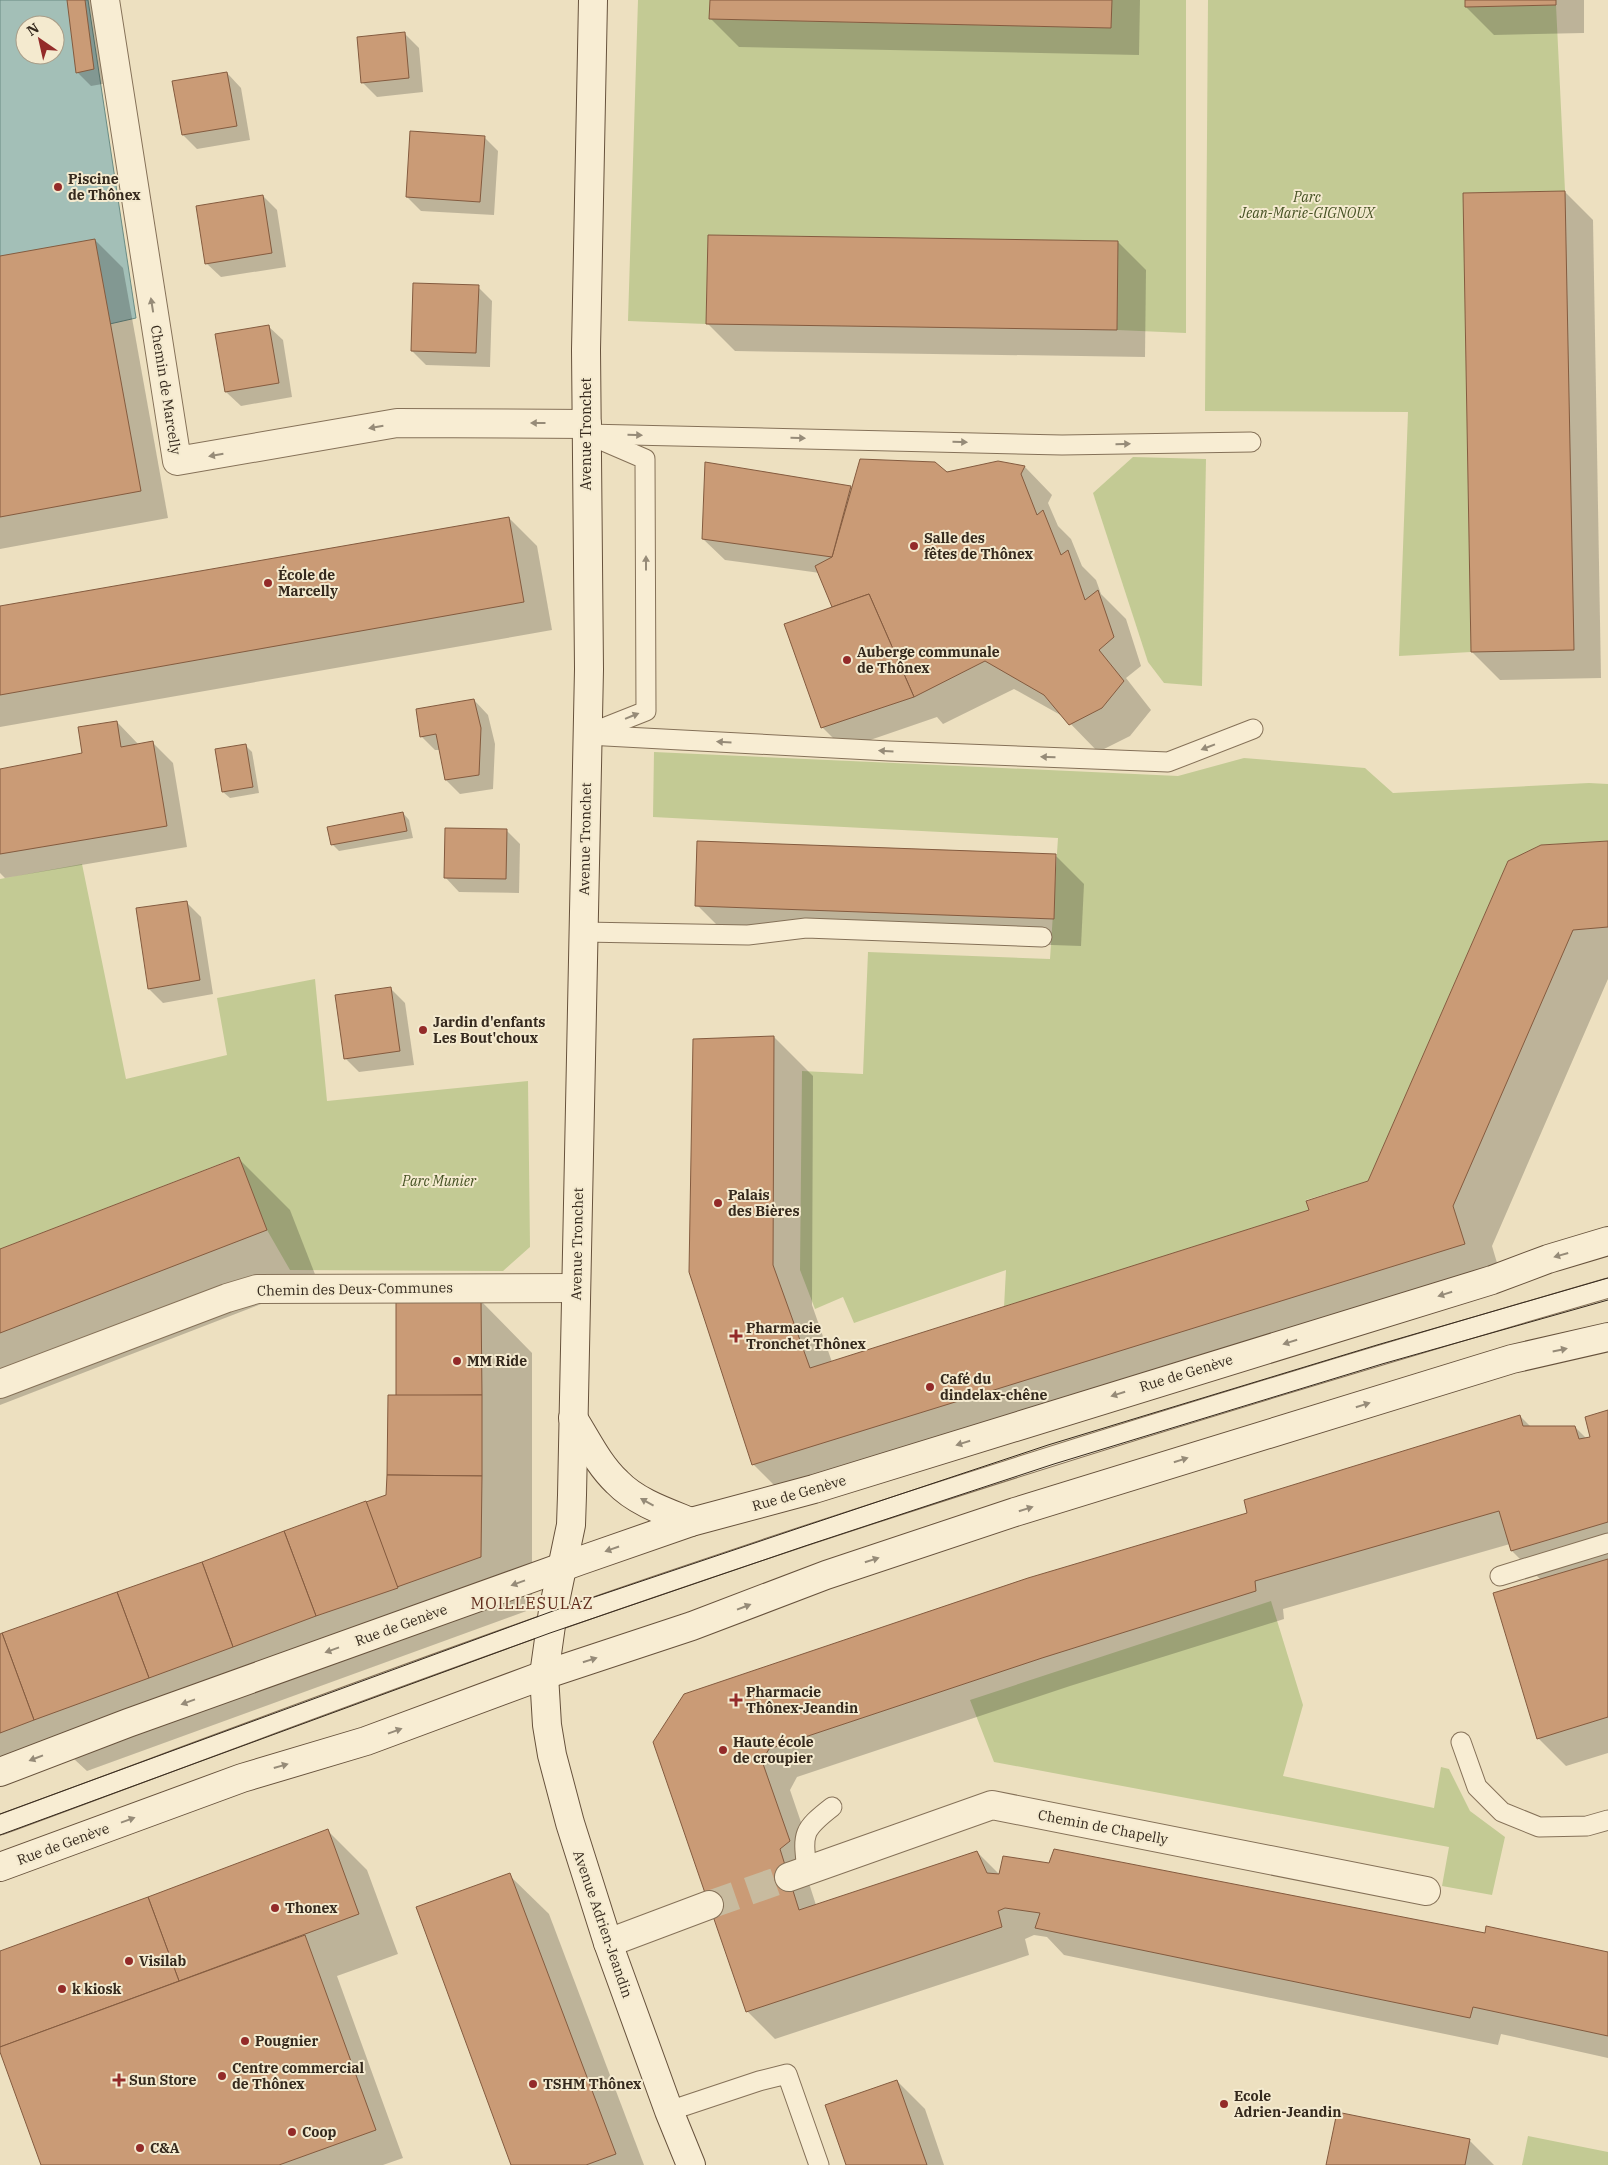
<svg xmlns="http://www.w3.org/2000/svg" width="1608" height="2165" font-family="'IBM Plex Serif',serif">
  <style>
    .green { fill: #c3ca94 }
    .water { fill: #a3bfb7; stroke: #6a8c84; fill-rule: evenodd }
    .shadow { fill: #0003 }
    .building { fill: #ca9b76; stroke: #845b3f }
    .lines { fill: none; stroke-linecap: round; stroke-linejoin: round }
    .street-tunnel { stroke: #c8bb9f; stroke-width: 28; stroke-dasharray: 28 14; stroke-linecap: butt }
    .lane-casing { stroke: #857158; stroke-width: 21 }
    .street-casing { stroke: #857158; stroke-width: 30 }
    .secondary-casing { stroke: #67523c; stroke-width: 30 }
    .lane { stroke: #f8edd3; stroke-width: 19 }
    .street { stroke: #f8edd3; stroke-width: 28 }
    .secondary { stroke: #f8edd3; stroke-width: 28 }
    .tram { stroke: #35291d; stroke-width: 1 }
    .oneway { fill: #968b78 }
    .poi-dot { fill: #932b29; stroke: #f4eacf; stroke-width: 2 }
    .labels { text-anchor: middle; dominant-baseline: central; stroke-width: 4; stroke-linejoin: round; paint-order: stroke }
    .poi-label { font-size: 14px; font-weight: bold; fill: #35291d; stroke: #f4eacf; text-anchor: start }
    .park-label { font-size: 14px; font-style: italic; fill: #455123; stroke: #f4eacf }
    .street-label { font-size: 14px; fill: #35291d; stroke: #f4eacf }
    .quarter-label { font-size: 16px; letter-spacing: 1px; fill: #612c1d; stroke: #f4eacf }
  </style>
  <rect width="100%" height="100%" fill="#ede0c0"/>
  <g class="green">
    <polygon points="638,0 710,0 710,19 1111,28 1112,0 1186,0 1186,333 1117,330 1118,241 708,235 706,324 628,321"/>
    <polygon points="1208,0 1465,0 1466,7 1556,5 1565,191 1463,193 1471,652 1399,656 1408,412 1205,411"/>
    <polygon points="1133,457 1206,459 1202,686 1164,683 1148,662 1093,493"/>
    <polygon points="654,752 1178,776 1244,758 1365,768 1393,793 1589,783 1608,784 1608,841 1541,845 1508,861 1368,1181 1306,1200 1309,1210 1004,1307 1006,1270 854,1323 843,1297 815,1309 800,1270 802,1071 863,1074 868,952 1050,959 1058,838 653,817"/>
    <polygon points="82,864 126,1079 227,1055 217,998 315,979 327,1101 528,1081 530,1247 503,1271 290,1270 267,1230 238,1157 0,1249 0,879"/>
    <polygon points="1271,1601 1303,1705 1283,1776 1434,1808 1441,1767 1449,1769 1470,1811 1505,1837 1492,1895 1442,1886 1449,1847 994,1762 970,1700"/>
    <polygon points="1528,2136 1608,2152 1608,2165 1522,2165"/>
  </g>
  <path class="water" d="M 0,0 L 88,0 L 136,318 L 0,349 ZM 25,25 L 55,25 L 55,55 L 25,55 Z"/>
  <g class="shadow">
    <polygon points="68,0 97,0 108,83 91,86 77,72"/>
    <polygon points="711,0 1140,0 1139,55 739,47 711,19"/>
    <polygon points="1466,0 1584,0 1584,33 1494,35 1466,7"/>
    <polygon points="405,34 419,48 423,92 377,97 362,82"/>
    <polygon points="227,73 241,88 250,140 197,149 183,135"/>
    <polygon points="484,137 498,151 494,215 421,211 407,197"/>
    <polygon points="1565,192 1593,220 1601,678 1500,680 1472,652"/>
    <polygon points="263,196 277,210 286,267 221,277 206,263"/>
    <polygon points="95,240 123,268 168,518 0,549 0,258"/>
    <polygon points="1118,242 1146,270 1145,357 735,351 707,323"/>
    <polygon points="478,287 492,301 490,367 426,365 412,351"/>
    <polygon points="268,326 283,340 292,397 241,406 226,392"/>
    <polygon points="998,462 1025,467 1052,495 1048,503 1058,526 1071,539 1082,566 1096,580 1101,594 1126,619 1141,666 1126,678 1151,710 1130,736 1098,752 1064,717 1014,689 943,724 937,717 844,749 823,728 785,625 834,607 820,573 725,560 703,539 851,487 853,489"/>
    <polygon points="509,518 537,546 552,630 0,727 0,608"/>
    <polygon points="474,700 488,715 495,744 493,789 460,794 446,780 441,750 435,750 421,736"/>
    <polygon points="117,722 139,745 152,742 173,763 187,847 5,878 0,873 0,770 84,754"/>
    <polygon points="245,745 252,752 259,793 230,798 223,792"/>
    <polygon points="403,813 409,820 413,838 339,851 332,844"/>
    <polygon points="506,830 520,844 519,893 459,892 445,877"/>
    <polygon points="1608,842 1608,979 1492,1246 1503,1283 792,1503 753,1464 774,1037 813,1076 812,1305 832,1362 1311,1210 1369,1182"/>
    <polygon points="1056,856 1084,884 1081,946 725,933 697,905"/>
    <polygon points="186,902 201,917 213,994 163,1003 149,989"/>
    <polygon points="391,989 405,1003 414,1065 359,1072 345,1058"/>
    <polygon points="238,1158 290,1210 318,1282 0,1405 0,1250"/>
    <polygon points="481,1301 532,1353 532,1609 87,1771 74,1759 0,1786 0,1635 387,1496 397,1397"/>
    <polygon points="1608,1411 1608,1753 1566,1766 1538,1738 1541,1580 1512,1551 1510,1544 1283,1609 1284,1619 1070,1686 797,1777 790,1790 817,1869 807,1877 816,1905 977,1852 1000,1875 1486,1935 1608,1954 1608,2058 1501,2034 1498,2045 1064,1955 1047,1937 1034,1935 1025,1939 1029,1955 775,2039 747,2011 655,1742 1249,1513 1520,1416 1531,1427 1575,1427 1587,1439 1592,1438"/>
    <polygon points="328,1831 367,1870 398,1954 337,1976 403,2158 383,2165 43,2165 0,2048 0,1952"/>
    <polygon points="509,1875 549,1914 644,2165 512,2165"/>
    <polygon points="897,2081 925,2109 944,2165 847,2165"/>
    <polygon points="1469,2140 1494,2165 1327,2165"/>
  </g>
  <g class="building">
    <polygon points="67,0 85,0 94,69 76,73"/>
    <polygon points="710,0 1112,0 1111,28 709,19"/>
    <polygon points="1465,0 1556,0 1556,5 1465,7"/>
    <polygon points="405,32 409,78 361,83 357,37"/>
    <polygon points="227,72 237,126 182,135 172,81"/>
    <polygon points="410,131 485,136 480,202 406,197"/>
    <polygon points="1565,191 1574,650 1471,652 1463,193"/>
    <polygon points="263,195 272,253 205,264 196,206"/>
    <polygon points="708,235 1118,241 1117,330 706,324"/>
    <polygon points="95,239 141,491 0,517 0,256"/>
    <polygon points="413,283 479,285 476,353 411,351"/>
    <polygon points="269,325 279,383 225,392 215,334"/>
    <polygon points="860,459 935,462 947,472 998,461 1025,466 1021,474 1037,515 1043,510 1061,555 1068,550 1085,600 1098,590 1114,637 1099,650 1124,681 1102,708 1069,725 1044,695 985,661 914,697 869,594 832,607 815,566 832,557"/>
    <polygon points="705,462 851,486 832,557 702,539"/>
    <polygon points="509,517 524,602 0,695 0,606"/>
    <polygon points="869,594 914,697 821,728 784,624"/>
    <polygon points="474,699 481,728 479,775 445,780 436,734 420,737 416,709"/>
    <polygon points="117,721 121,747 153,741 167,826 0,854 0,769 82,753 78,727"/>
    <polygon points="246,744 253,787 222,792 215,749"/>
    <polygon points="403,812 407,831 331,845 327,827"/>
    <polygon points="445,828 507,829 506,879 444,878"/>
    <polygon points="697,841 1056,854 1054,919 695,906"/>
    <polygon points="1608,841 1608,927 1573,930 1453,1206 1465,1244 752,1465 689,1272 693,1039 774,1036 773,1265 810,1368 1309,1210 1306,1201 1368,1181 1508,861 1541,845"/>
    <polygon points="187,901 200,980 148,989 136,908"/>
    <polygon points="391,987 400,1051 344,1059 335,995"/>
    <polygon points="239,1157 267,1230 0,1333 0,1249"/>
    <polygon points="481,1300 482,1395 396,1396 396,1301"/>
    <polygon points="388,1395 482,1395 482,1476 387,1475"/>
    <polygon points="1608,1410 1608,1522 1511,1551 1499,1511 1255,1581 1256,1591 1042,1658 769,1749 762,1761 790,1841 780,1849 799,1910 977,1851 987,1873 999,1874 1003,1856 1049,1863 1054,1849 1485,1933 1486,1926 1608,1952 1608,2036 1473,2007 1470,2018 1035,1928 1040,1913 1005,1908 998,1911 1002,1927 746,2012 653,1742 684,1694 1028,1578 1247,1513 1244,1500 1520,1415 1523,1426 1575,1426 1579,1439 1590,1437 1585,1417"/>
    <polygon points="387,1475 482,1476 481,1557 397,1587 366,1502 386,1495"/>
    <polygon points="366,1501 398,1588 316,1616 284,1531"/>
    <polygon points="284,1531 316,1616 233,1647 202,1562"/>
    <polygon points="1608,1559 1608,1717 1537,1739 1493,1593"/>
    <polygon points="202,1562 233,1647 149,1678 117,1592"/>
    <polygon points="117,1592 149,1678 34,1720 2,1633"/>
    <polygon points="2,1633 34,1720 0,1733 0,1634"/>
    <polygon points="328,1829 359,1914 179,1981 148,1897"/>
    <polygon points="510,1873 616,2154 586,2165 511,2165 416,1907"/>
    <polygon points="148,1897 179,1981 0,2047 0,1951"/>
    <polygon points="305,1935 376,2130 279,2165 41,2165 0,2052 0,2047"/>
    <polygon points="897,2080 927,2165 846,2165 825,2105"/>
    <polygon points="1337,2112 1470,2139 1465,2165 1326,2165"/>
  </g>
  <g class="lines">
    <polyline class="street-tunnel" points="709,1905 789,1877"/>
    <g class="lane-casing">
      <g id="lane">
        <polyline points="586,434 1062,445 1251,442"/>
        <polyline points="593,732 646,711 645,459 594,437"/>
        <polyline points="587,735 889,751 1168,762 1253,729"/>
        <polyline points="583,932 748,935 806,928 1042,937"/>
        <polyline points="1500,1576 1608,1543"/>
        <polyline points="1461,1742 1477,1787 1502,1812 1539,1827 1587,1826 1608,1820"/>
        <path d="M 0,1825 C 219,1744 436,1661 656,1586 C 971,1478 1289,1381 1608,1288"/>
        <path d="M 807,1871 C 803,1834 801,1831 832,1807"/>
        <polyline points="669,2111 759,2081 787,2074 819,2165"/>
      </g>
    </g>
    <g class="street-casing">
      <g id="street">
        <polyline points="105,0 177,461 397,423 587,424"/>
        <polyline points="0,1384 227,1298 257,1289 576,1288"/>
        <polyline points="789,1877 992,1805 1426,1891"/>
        <polyline points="608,1943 709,1905"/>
      </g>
    </g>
    <g class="secondary-casing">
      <g id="secondary">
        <polyline points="593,0 586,350 589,669 572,1495 571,1525 553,1611 544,1675 547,1725 552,1755 570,1823 608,1943 669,2111 691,2165"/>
        <path d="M 573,1418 C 587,1440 598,1464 617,1482 C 636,1502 666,1512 691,1522"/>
        <polyline points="0,1772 128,1723 579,1561 691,1522 814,1489 1492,1280 1548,1259 1608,1241"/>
        <polyline points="0,1867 242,1778 366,1741 544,1675 692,1626 826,1575 1015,1512 1512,1359 1608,1337"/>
      </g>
    </g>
    <use href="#lane" class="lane"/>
    <use href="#street" class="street"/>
    <use href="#secondary" class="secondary"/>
    <g class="tram">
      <polyline points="0,1814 553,1611 799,1528 1048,1445 1377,1345 1608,1278"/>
      <polyline points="0,1835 550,1633 805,1546 1054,1464 1382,1364 1608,1300"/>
    </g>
  </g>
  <defs><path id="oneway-solid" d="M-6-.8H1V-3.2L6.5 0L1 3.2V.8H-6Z" transform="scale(1.25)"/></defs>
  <g class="oneway">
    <use href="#oneway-solid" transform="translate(152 305) rotate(-99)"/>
    <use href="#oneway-solid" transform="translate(538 423) rotate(-180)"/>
    <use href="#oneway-solid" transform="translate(376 427) rotate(170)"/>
    <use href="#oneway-solid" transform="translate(635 435) rotate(1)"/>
    <use href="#oneway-solid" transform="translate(798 438) rotate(1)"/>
    <use href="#oneway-solid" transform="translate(960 442) rotate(1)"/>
    <use href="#oneway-solid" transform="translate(1123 444) rotate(-1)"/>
    <use href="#oneway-solid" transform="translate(216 455) rotate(170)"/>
    <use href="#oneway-solid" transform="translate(646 563) rotate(-90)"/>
    <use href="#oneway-solid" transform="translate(632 716) rotate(-22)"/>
    <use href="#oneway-solid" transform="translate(724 742) rotate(-177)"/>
    <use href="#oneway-solid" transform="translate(1208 747) rotate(159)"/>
    <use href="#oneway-solid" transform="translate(886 751) rotate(-177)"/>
    <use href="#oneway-solid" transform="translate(1048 757) rotate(-178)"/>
    <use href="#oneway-solid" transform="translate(1561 1255) rotate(164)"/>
    <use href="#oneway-solid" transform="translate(1445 1294) rotate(163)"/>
    <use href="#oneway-solid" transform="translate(1290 1342) rotate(163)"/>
    <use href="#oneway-solid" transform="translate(1560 1350) rotate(-12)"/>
    <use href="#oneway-solid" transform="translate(1118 1394) rotate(163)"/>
    <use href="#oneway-solid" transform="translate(1363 1405) rotate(-17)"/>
    <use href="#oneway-solid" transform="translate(963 1443) rotate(163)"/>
    <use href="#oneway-solid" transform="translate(1181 1460) rotate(-17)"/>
    <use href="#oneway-solid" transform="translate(647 1502) rotate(-151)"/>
    <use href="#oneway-solid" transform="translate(1026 1509) rotate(-17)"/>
    <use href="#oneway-solid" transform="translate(612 1549) rotate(161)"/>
    <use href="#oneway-solid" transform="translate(872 1560) rotate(-18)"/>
    <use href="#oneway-solid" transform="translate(518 1583) rotate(160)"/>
    <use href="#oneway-solid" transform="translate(744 1607) rotate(-21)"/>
    <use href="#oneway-solid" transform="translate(332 1650) rotate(160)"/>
    <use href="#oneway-solid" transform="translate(590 1660) rotate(-18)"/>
    <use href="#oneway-solid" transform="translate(188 1702) rotate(160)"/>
    <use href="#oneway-solid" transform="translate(395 1731) rotate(-20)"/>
    <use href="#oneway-solid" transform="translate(36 1758) rotate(159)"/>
    <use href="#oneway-solid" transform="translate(281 1766) rotate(-16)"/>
    <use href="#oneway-solid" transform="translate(128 1820) rotate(-20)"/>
  </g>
  <g class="poi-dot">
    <circle cx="58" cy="187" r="5"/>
    <circle cx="914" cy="546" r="5"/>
    <circle cx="268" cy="583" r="5"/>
    <circle cx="847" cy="660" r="5"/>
    <circle cx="423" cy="1030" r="5"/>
    <circle cx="718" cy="1203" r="5"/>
    <path d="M733.5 1328.5h5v5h5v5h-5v5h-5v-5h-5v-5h5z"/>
    <circle cx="457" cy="1361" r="5"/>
    <circle cx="930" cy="1387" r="5"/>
    <path d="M733.5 1692.5h5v5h5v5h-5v5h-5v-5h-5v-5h5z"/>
    <circle cx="723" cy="1750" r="5"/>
    <circle cx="275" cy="1908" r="5"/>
    <circle cx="129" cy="1961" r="5"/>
    <circle cx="62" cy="1989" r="5"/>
    <circle cx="245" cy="2041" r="5"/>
    <circle cx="222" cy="2076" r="5"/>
    <path d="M116.5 2072.5h5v5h5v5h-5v5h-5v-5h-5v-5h5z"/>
    <circle cx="533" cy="2084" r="5"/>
    <circle cx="1224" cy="2104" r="5"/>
    <circle cx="292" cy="2132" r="5"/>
    <circle cx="140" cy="2148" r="5"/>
  </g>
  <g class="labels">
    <g class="poi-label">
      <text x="68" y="179">Piscine<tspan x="68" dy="16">de Thônex</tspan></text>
      <text x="924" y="538">Salle des<tspan x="924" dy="16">fêtes de Thônex</tspan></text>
      <text x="278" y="575">École de<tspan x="278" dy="16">Marcelly</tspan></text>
      <text x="857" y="652">Auberge communale<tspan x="857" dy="16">de Thônex</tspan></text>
      <text x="433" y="1022">Jardin d'enfants<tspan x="433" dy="16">Les Bout'choux</tspan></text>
      <text x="728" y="1195">Palais<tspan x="728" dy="16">des Bières</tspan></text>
      <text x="746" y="1328">Pharmacie<tspan x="746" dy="16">Tronchet Thônex</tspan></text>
      <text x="467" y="1361">MM Ride</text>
      <text x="940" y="1379">Café du<tspan x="940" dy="16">dindelax-chêne</tspan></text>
      <text x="746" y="1692">Pharmacie<tspan x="746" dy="16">Thônex-Jeandin</tspan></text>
      <text x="733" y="1742">Haute école<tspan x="733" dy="16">de croupier</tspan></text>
      <text x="285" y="1908">Thonex</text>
      <text x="139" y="1961">Visilab</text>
      <text x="72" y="1989">k kiosk</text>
      <text x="255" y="2041">Pougnier</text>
      <text x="232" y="2068">Centre commercial<tspan x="232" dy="16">de Thônex</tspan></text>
      <text x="129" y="2080">Sun Store</text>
      <text x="543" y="2084">TSHM Thônex</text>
      <text x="1234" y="2096">Ecole<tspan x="1234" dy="16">Adrien-Jeandin</tspan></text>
      <text x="302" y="2132">Coop</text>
      <text x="150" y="2148">C&amp;A</text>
    </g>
    <g class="park-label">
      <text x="1307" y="197">Parc<tspan x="1307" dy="16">Jean-Marie-GIGNOUX</tspan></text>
      <text x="439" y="1181">Parc Munier</text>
    </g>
    <g class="street-label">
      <text transform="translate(166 390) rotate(81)">Chemin de Marcelly</text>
      <text transform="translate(586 434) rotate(-90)">Avenue Tronchet</text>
      <text transform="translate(585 839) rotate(-89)">Avenue Tronchet</text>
      <text transform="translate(577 1244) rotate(-89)">Avenue Tronchet</text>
      <text transform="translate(355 1289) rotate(-1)">Chemin des Deux-Communes</text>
      <text transform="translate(1186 1373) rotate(-17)">Rue de Genève</text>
      <text transform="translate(799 1493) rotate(-16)">Rue de Genève</text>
      <text transform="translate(401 1625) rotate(-20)">Rue de Genève</text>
      <text transform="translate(1103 1827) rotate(11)">Chemin de Chapelly</text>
      <text transform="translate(63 1844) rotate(-20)">Rue de Genève</text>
      <text transform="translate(603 1924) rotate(71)">Avenue Adrien-Jeandin</text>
    </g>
    <g class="quarter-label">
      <text x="532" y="1603">MOILLESULAZ</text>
    </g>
  </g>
  <g transform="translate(40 40) rotate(326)"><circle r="24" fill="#f4eacf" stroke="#a89d88"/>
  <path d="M0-4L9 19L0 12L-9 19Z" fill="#932b29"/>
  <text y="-8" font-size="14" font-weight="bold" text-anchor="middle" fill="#35291d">N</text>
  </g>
</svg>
